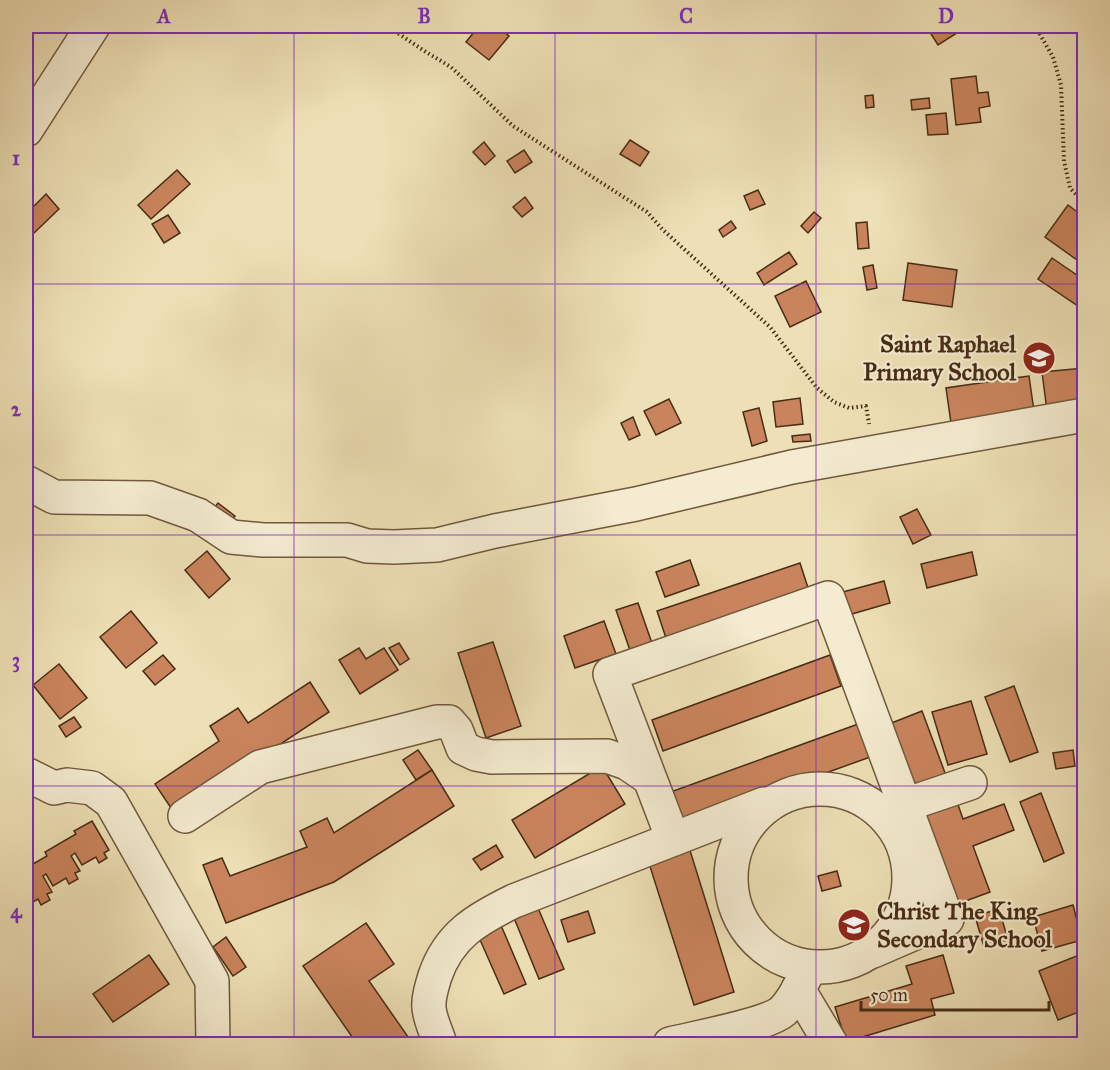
<svg xmlns="http://www.w3.org/2000/svg" width="1110" height="1070" font-family="'IM FELL Great Primer',serif">
  <style>
    .building { fill: #ca845d; stroke: #462c15; stroke-width: 1.5 }
    .lines { fill: none; stroke-linecap: round; stroke-linejoin: round }
    .minor-casing { stroke: #70593d; stroke-width: 36 }
    .path { stroke: #462c15; stroke-width: 4; stroke-dasharray: 1.5 3; stroke-linecap: butt }
    .minor { stroke: #f4ebd0; stroke-width: 33 }
    .grid { fill: none; stroke: #7b2cbf; stroke-width: 1.5; stroke-opacity: 0.55 }
    .labels { text-anchor: middle; dominant-baseline: central; stroke-width: 4.5; stroke-linejoin: round; paint-order: stroke }
    .poi-label { font-size: 24px; font-weight: bold; fill: #462c15; stroke: #f4ebd0; text-anchor: end }
    .neatline { fill: none; stroke: #7b2cbf; stroke-width: 2 }
    .grid-label { font-size: 20px; text-anchor: middle; font-weight: bold; fill: #7b2cbf }
  </style>
  <rect width="100%" height="100%" fill="#eee0b6"/>
  <filter id="stains"><feTurbulence type="fractalNoise" baseFrequency=".00333" numOctaves="4"/><feColorMatrix values="0 0 0 0 .2 0 0 0 0 .09 0 0 0 0 .02 0 0 0 .5 -.17"/></filter>
  <radialGradient id="worn" r=".72"><stop offset=".6" stop-color="#630" stop-opacity="0"/><stop offset="1" stop-color="#630" stop-opacity=".3"/></radialGradient>
  <g class="building">
    <polygon points="479,26 497,26 509,36 489,60 466,42"/>
    <polygon points="926,26 968,26 938,45"/>
    <polygon points="976,76 978,93 988,92 990,106 979,108 981,122 956,125 951,79"/>
    <polygon points="873,95 874,107 866,108 865,96"/>
    <polygon points="929,98 930,108 912,110 911,100"/>
    <polygon points="946,113 948,134 928,135 926,115"/>
    <polygon points="630,140 649,152 640,166 620,154"/>
    <polygon points="484,142 495,156 485,165 473,152"/>
    <polygon points="524,150 532,162 515,173 507,161"/>
    <polygon points="177,170 190,184 151,219 138,205"/>
    <polygon points="758,190 765,204 750,210 744,196"/>
    <polygon points="46,194 59,209 33,234 26,225 26,214"/>
    <polygon points="525,197 533,208 522,217 513,207"/>
    <polygon points="1068,205 1084,217 1084,265 1045,237"/>
    <polygon points="814,212 821,218 808,233 801,226"/>
    <polygon points="168,215 180,233 164,243 152,224"/>
    <polygon points="731,221 736,228 723,237 719,230"/>
    <polygon points="867,222 869,248 858,249 856,223"/>
    <polygon points="789,252 797,264 764,285 757,273"/>
    <polygon points="1052,258 1084,280 1084,310 1038,279"/>
    <polygon points="908,263 957,270 952,307 903,300"/>
    <polygon points="873,265 877,288 867,290 863,267"/>
    <polygon points="806,281 821,312 790,327 775,296"/>
    <polygon points="1084,368 1084,407 1047,411 1042,372"/>
    <polygon points="1029,376 1034,411 951,423 946,388"/>
    <polygon points="800,398 803,424 776,427 773,402"/>
    <polygon points="669,399 681,423 656,435 644,411"/>
    <polygon points="759,408 767,441 752,446 743,412"/>
    <polygon points="633,417 640,435 629,440 621,423"/>
    <polygon points="810,434 811,441 793,442 792,436"/>
    <polygon points="218,503 235,516 228,524 212,511"/>
    <polygon points="917,509 931,535 913,544 900,517"/>
    <polygon points="207,551 230,579 209,598 185,570"/>
    <polygon points="972,552 977,575 927,588 921,564"/>
    <polygon points="690,560 699,585 665,597 656,572"/>
    <polygon points="800,563 811,597 668,644 657,611"/>
    <polygon points="884,581 890,603 845,616 839,593"/>
    <polygon points="638,603 654,649 632,656 616,610"/>
    <polygon points="131,611 157,643 126,668 100,637"/>
    <polygon points="604,621 616,654 575,668 564,636"/>
    <polygon points="493,642 521,726 486,738 458,653"/>
    <polygon points="399,643 409,659 400,665 389,648"/>
    <polygon points="359,648 366,659 384,648 398,670 360,694 339,660"/>
    <polygon points="163,655 175,669 155,685 143,671"/>
    <polygon points="830,655 841,686 663,751 652,720"/>
    <polygon points="59,664 87,698 60,719 33,685"/>
    <polygon points="310,682 329,712 175,814 155,784 219,741 210,726 238,708 248,723"/>
    <polygon points="1014,686 1038,752 1010,762 985,697"/>
    <polygon points="971,701 987,754 948,765 932,712"/>
    <polygon points="922,711 948,781 914,793 889,724"/>
    <polygon points="74,717 81,727 66,737 59,726"/>
    <polygon points="861,723 873,756 681,825 668,793"/>
    <polygon points="418,750 432,770 416,780 403,760"/>
    <polygon points="1073,750 1075,766 1056,769 1053,753"/>
    <polygon points="602,766 625,804 535,858 512,820"/>
    <polygon points="432,770 454,806 334,882 226,923 203,865 222,858 230,876 307,847 300,831 327,818 334,833"/>
    <polygon points="1041,793 1064,853 1044,862 1020,802"/>
    <polygon points="955,796 963,819 1004,804 1014,830 973,846 990,892 952,906 917,810"/>
    <polygon points="92,821 109,850 104,853 107,858 99,863 96,857 82,865 75,853 71,856 80,871 75,873 78,879 69,884 66,878 53,886 46,874 43,876 52,892 47,894 50,900 41,905 38,899 26,906 26,868 47,856 45,852 76,834 74,831"/>
    <polygon points="688,844 734,992 694,1005 647,857"/>
    <polygon points="496,845 503,857 481,870 473,859"/>
    <polygon points="837,871 841,886 822,891 818,876"/>
    <polygon points="1073,905 1082,940 1042,951 1033,917"/>
    <polygon points="538,908 564,969 539,979 514,918"/>
    <polygon points="999,909 1008,940 984,947 975,916"/>
    <polygon points="588,911 595,933 568,942 561,920"/>
    <polygon points="366,923 394,964 369,981 413,1044 357,1044 303,966"/>
    <polygon points="500,923 526,984 504,994 477,933"/>
    <polygon points="226,937 246,967 233,976 213,947"/>
    <polygon points="1084,953 1084,1010 1058,1020 1039,971"/>
    <polygon points="149,955 169,984 113,1022 93,994"/>
    <polygon points="943,955 954,993 931,999 935,1015 846,1042 835,1007 912,984 906,966"/>
  </g>
  <g class="lines">
    <g class="minor-casing">
      <g id="minor">
        <polyline points="26,130 93,26"/>
        <polyline points="26,482 54,497 150,498 198,515 231,537 263,540 347,540 367,546 394,547 437,545 495,531 636,504 792,467 1084,415"/>
        <polyline points="26,774 54,788 67,785 92,788 111,802 212,981 213,1044"/>
        <circle cx="820" cy="878" r="89"/>
        <polyline points="884,812 970,783"/>
        <polyline points="185,816 260,767 437,722 449,722 456,730 463,748 476,754 492,757 607,756 627,763 649,778"/>
        <polyline points="673,839 610,674 828,598 947,919 873,951"/>
        <polyline points="798,989 831,1044"/>
        <path d="M 440,1044 C 437,1033 430,1020 429,1008 C 428,998 432,986 435,976 C 449,935 477,919 514,901 L 764,804"/>
        <path d="M 670,1044 C 694,1038 767,1025 783,1011 C 795,999 802,981 811,967"/>
      </g>
    </g>
    <g class="path">
      <polyline points="387,26 426,52 451,67 513,126 647,212 663,230 770,327 817,388 834,402 849,408 866,406 869,424"/>
      <polyline points="1035,26 1053,57 1061,85 1064,161 1070,188 1084,203"/>
    </g>
    <use href="#minor" class="minor"/>
  </g>
  <path class="grid" d="M 294,26 L 294,1044M 555,26 L 555,1044M 816,26 L 816,1044M 26,284 L 1084,284M 26,535 L 1084,535M 26,786 L 1084,786"/>
  <defs>
    <g id="school-disc" transform="scale(1.725)"><circle r="9.5" fill="#8f2418" stroke="#f4ebd0"/><path d="M0-5L7-2L0 1L-7-2ZM-4 1L0 2.5L4 1V4Q0 6-4 4Z" fill="#fff"/></g>
  </defs>
  <g fill-rule="evenodd">
    <use href="#school-disc" x="1039" y="358"/>
    <use href="#school-disc" x="854" y="925"/>
  </g>
  <g class="labels">
    <g class="poi-label">
      <text x="1016" y="344">Saint Raphael<tspan x="1016" dy="28">Primary School</tspan></text>
      <text x="877" y="911" text-anchor="start">Christ The King<tspan x="877" dy="28">Secondary School</tspan></text>
    </g>
  </g>
  <rect width="1110" height="1070" fill="none" stroke="#eee0b6" stroke-width="66"/>
  <path d="M861 1001v9h188v-9" fill="none" stroke="#462c15" stroke-width="3"/>
  <text x="870" y="1001" font-size="18" fill="#462c15" stroke="#f4ebd0" stroke-width="4.5" paint-order="stroke">50 m</text>
  <rect x="33" y="33" width="1044" height="1004" class="neatline"/>
  <g class="grid-label">
    <text x="164" y="23">A</text>
    <text x="424" y="23">B</text>
    <text x="686" y="23">C</text>
    <text x="946" y="23">D</text>
    <text x="16" y="165">1</text>
    <text x="16" y="416">2</text>
    <text x="16" y="667">3</text>
    <text x="16" y="918">4</text>
  </g>
  <rect width="100%" height="100%" filter="url(#stains)"/>
  <rect width="100%" height="100%" fill="url(#worn)"/>
</svg>
